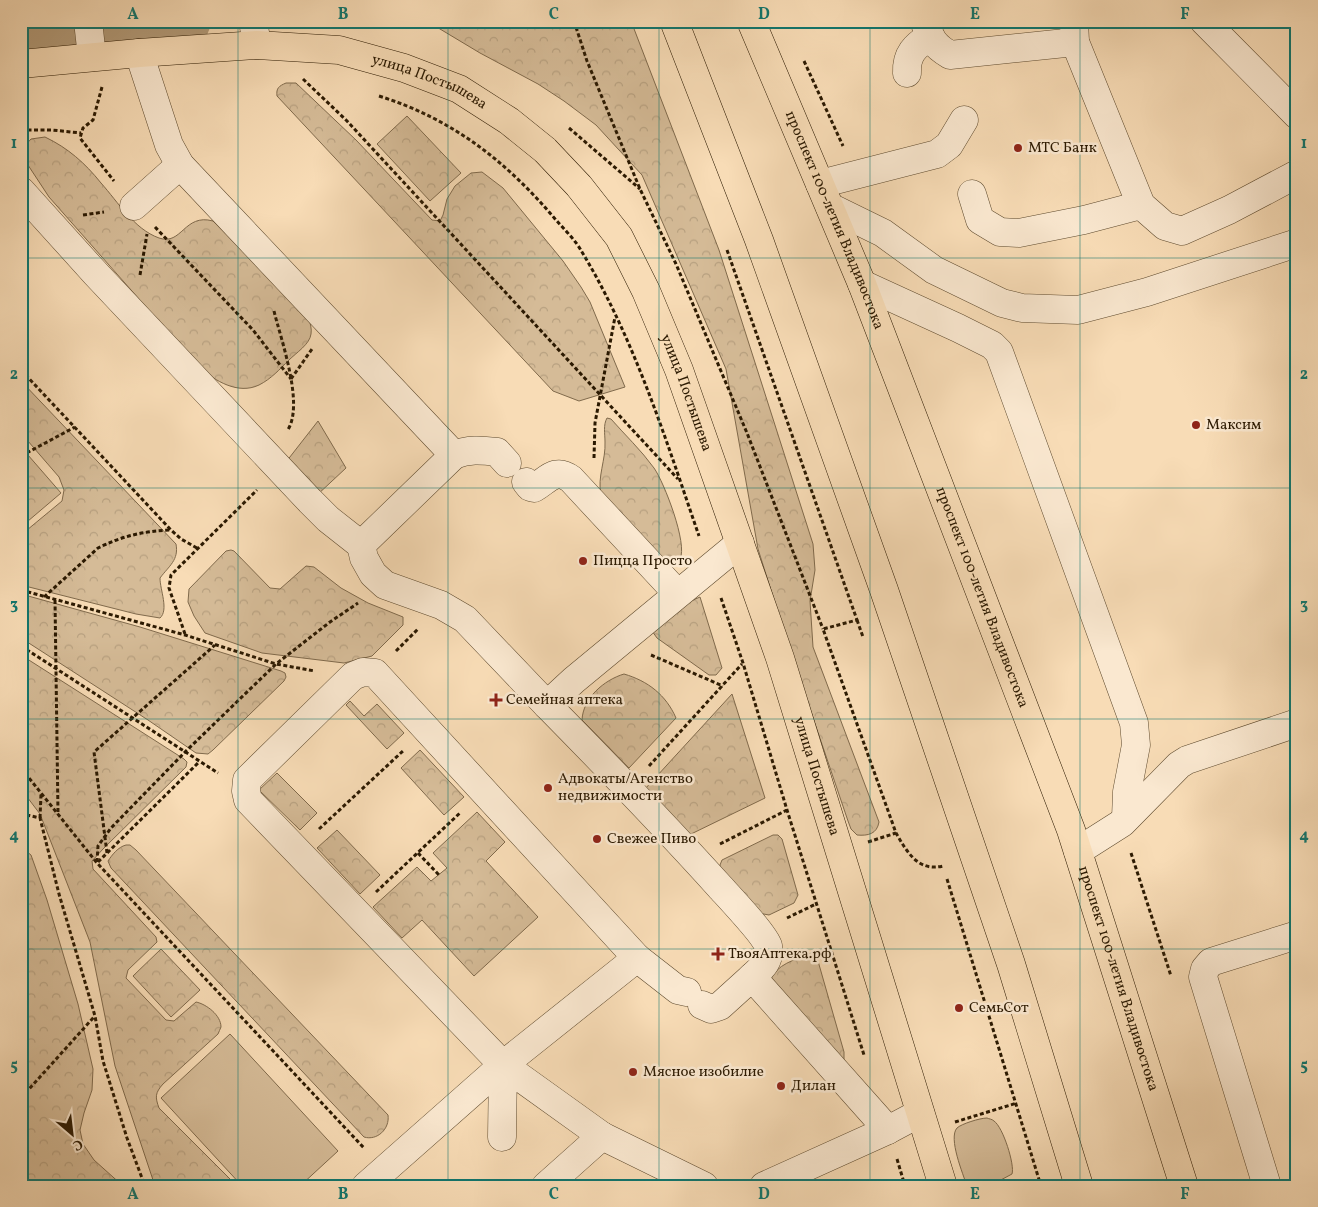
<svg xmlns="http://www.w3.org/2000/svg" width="1318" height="1207" font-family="Vollkorn,serif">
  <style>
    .grass { fill: #d5bb97; stroke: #806a4c }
    .forest { fill: url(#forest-crowns); stroke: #806a4c }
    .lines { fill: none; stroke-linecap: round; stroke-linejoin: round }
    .river { stroke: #b29a78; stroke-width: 59 }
    .minor-casing { stroke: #5e4a2e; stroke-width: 29 }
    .major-casing { stroke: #2b1901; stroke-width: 29 }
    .highway-casing { stroke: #2b1901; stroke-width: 29 }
    .path { stroke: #2b1901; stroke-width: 3; stroke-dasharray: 4 2.5; stroke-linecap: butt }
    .minor { stroke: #fae8d0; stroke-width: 28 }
    .major { stroke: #f8dcb6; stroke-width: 28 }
    .highway { stroke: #f8dcb6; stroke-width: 28 }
    .grid { fill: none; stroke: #0f766e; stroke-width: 1; stroke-opacity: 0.55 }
    .poi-dot { fill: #8f2418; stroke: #fae8d0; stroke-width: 2 }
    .labels { text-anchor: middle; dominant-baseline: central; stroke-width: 5; stroke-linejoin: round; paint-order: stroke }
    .street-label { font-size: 15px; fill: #2b1901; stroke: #fae8d0 }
    .poi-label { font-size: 15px; fill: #2b1901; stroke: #fae8d0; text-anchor: start }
    .neatline { fill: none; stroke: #0f766e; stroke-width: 2 }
    .grid-label { font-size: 16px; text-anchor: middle; font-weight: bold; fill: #0f766e }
  </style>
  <defs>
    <pattern id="forest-crowns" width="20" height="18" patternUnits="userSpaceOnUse" patternTransform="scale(1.25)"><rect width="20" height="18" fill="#d5bb97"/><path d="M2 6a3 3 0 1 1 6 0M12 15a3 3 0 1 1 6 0" fill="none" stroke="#b7a080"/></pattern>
  </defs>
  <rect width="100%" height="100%" fill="#f8dcb6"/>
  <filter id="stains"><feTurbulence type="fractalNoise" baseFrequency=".004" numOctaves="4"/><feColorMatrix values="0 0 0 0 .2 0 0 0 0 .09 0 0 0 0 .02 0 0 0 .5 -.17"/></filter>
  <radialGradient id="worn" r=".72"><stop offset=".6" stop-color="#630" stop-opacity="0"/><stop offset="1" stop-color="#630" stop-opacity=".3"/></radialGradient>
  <g class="grass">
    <polygon points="230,1034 338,1151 300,1186 242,1186 161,1098"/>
    <path d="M 987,1118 C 989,1119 992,1119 994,1121 C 1003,1127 1015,1165 1012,1174 L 997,1182 L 993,1186 L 967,1186 C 963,1174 948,1138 957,1128 C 961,1124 980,1118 987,1118 Z"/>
  </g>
  <g class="forest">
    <path d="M 430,21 L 631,21 L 719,250 L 813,544 L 815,570 L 810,601 L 813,647 L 879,822 C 877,834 868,836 857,835 L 851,829 L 848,821 L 788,644 L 758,549 L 726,369 L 642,175 L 596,125 L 564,101 L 538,84 L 480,53 L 435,26 Z"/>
    <path d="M 286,83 L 296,83 L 356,140 L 432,220 L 440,221 L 443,215 L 447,199 L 455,186 L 471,173 L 482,172 L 503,188 L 563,261 L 581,287 L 590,302 L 625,387 L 579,401 L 553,391 L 277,96 C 276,88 279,86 286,83 Z"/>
    <polygon points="407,116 461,173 430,201 377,144"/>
    <path d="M 45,137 C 68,148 85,163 101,183 C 118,202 134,229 159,238 C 182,246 184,213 213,221 L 309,318 C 310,323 312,329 311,334 C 310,344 296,353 289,360 C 280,369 271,379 259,385 C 238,395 215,381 199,367 L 49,197 L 24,159 L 21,150 L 31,139 Z"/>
    <path d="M 21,381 L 176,544 C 179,560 169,566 160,578 C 160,590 169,610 160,618 L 136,614 L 21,585 L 21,535 L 62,501 L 64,490 L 59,477 L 21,433 Z"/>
    <path d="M 607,418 L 611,419 C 625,435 641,450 654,468 C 664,482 688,544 680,559 C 678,562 674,563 670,564 L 664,561 L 601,494 C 597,478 606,459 605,442 C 605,434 603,425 607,418 Z"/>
    <polygon points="318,421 346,468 316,496 286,462"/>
    <polygon points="21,447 61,493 21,527"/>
    <polygon points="231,550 234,551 270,588 280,589 306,566 314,567 341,588 368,603 403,617 403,625 372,656 344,663 262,653 205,633 194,616 188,602 189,589 226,551"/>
    <polygon points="21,594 140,627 281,671 285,673 286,677 284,681 213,750 208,754 196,753 148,720 21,638"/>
    <polygon points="700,597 722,668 716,675 709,675 657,638 652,631 684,604"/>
    <path d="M 21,655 L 184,759 L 187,762 L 186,767 L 103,849 L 92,861 L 93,869 L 156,937 L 157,942 L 128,970 L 126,978 L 166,1020 L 174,1021 L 196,1002 C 206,1004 221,1015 221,1027 C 220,1029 219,1032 218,1034 L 163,1084 C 155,1093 155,1097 159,1108 L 237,1186 L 155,1186 L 115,1066 L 90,942 L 40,814 L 21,789 Z"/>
    <path d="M 624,674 C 648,681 666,695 676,718 L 629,768 L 582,720 C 583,698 604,680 624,674 Z"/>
    <polygon points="732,694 765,798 689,835 645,789"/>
    <polygon points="350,701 364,716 377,704 404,733 387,749 346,705"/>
    <polygon points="420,750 464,797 444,815 401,768"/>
    <polygon points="277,773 317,813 300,830 259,790"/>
    <polygon points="477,812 505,842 486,861 538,917 474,976 422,920 402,938 373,907 417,867 431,881 447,868 433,853"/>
    <polygon points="337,830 380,875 360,894 317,848"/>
    <polygon points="773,835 778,835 782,839 798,895 794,903 769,915 758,913 720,869 720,865 722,860"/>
    <path d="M 126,845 L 130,845 L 136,850 L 388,1115 C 390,1129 377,1141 364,1137 L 111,868 L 108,861 C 112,855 118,847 126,845 Z"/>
    <polygon points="21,847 31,855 47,900 78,1004 93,1069 92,1090 84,1113 80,1130 83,1144 94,1160 123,1186 21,1186"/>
    <polygon points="161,949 200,990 171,1017 133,976"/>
    <path d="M 811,953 L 816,954 L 844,1052 L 844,1063 L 770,981 C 776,964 795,960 811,953 Z"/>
  </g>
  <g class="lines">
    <polyline class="river" points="21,37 181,21"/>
    <g class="minor-casing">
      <g id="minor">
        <polyline points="88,21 92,57"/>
        <polyline points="253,21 257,45"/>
        <path d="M 924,21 C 931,39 933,45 950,55 L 1075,42"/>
        <polyline points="1074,21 1075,42 1141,205 1165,226 1182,231 1229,210 1297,174"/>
        <polyline points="1204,21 1297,115"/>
        <polyline points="139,53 169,145 180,165 454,455 361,545 364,558 373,574 385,585 441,605 465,619 547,705 574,680 740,543"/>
        <path d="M 907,73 C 906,54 915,46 930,36"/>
        <polyline points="820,184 937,154 949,145 964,120"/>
        <polyline points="21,191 96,274 310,501 328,519 361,545"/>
        <polyline points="972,194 980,220 1000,232 1019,233 1084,220 1141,205"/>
        <polyline points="134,206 180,165"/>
        <polyline points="830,207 883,233 934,270 1002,303 1022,308 1078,310 1147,292 1297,243"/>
        <polyline points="862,284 958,328 992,345 999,352 1134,723 1136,745 1127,792 1126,818"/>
        <path d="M 454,455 C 468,449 481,450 497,452 L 507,463"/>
        <path d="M 526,482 L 530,487 L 534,488 C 548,480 555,467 571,479 L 677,593"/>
        <path d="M 547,705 C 606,765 664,825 720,887 C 729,897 765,935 768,946 C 771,960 762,968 752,977"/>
        <polyline points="1078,851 1122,823 1179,765 1187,760 1297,723"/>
        <polyline points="637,958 678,990 687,992"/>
        <polyline points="702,1005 711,1009 720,1006 752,977 888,1130"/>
        <polyline points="502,1137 503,1065 248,800 246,791 247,780 353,676 363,672 375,673 637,958 503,1065 602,1136"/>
        <polyline points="366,1186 503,1065"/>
        <polyline points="546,1186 602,1136 704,1186"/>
        <polyline points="764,1186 888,1130 920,1113"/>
        <polyline points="1267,1186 1203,977 1205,969 1211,962 1297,935"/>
      </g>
    </g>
    <g class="major-casing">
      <g id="major">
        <path id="s1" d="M 21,64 L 139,53 L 257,45 L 339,50 L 404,68 L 459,89 L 509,121 L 545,150 L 579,186 L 619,237 L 646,291 L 679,370 L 780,658 L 943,1186"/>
      </g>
    </g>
    <g class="highway-casing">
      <g id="highway">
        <polyline points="674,21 759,240 884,590 1011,964 1079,1186"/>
        <path id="s2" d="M 751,21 L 862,284 L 1071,830 L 1184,1186"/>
      </g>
    </g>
    <g class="path">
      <polyline points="574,21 587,61 640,189 676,264 747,433 823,629"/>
      <polyline points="804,61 843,146"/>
      <polyline points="303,79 347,121 678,479"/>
      <polyline points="102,87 93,120 83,128 80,138 114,181"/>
      <path d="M 379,96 C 453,119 507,162 556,220 C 565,230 576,241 582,252 C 635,340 666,440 699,536"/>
      <polyline points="569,128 640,189"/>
      <polyline points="21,130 52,130 81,133"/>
      <polyline points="83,215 104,212"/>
      <polyline points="155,227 253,330 291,379"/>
      <path d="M 727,250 L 857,620 L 823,629 L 896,833 C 907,852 918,872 943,866"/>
      <polyline points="140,275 147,234"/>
      <path d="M 274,311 C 281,340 305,406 287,431"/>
      <polyline points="21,370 171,530 181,539 197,548"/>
      <polyline points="291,379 312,349"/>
      <polyline points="21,456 75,427"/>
      <polyline points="594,458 595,423 615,317"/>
      <polyline points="21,590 185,635 276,664 315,671"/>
      <path d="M 44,597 L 98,548 C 122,536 144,531 171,530"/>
      <polyline points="721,598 743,663 787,810 864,1055"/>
      <polyline points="55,600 58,813"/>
      <polyline points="857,620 863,637"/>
      <polyline points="185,634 169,588 171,575 257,490"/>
      <polyline points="21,646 218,773"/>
      <polyline points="396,651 418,629"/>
      <polyline points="651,655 723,686"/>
      <polyline points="649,766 742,664"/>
      <polyline points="21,768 97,863 364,1148"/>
      <polyline points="21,811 27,815 40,818 59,894 95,1016 103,1061 127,1138 145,1186"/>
      <polyline points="40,818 41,794"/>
      <polyline points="319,829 404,750"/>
      <polyline points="868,842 896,833"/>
      <polyline points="720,844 787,810"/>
      <polyline points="107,853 94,752 215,645"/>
      <polyline points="418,853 439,875"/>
      <polyline points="1131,853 1171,976"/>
      <polyline points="97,862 98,846 111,828 185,752 276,664 330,622 358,603"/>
      <polyline points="98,862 199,762"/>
      <polyline points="947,879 1041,1186"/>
      <polyline points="376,892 461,812"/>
      <polyline points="787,918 816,904"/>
      <polyline points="21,1098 94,1017"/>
      <polyline points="955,1122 1017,1103"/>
      <polyline points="897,1159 905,1186"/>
    </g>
    <use href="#minor" class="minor"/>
    <use href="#major" class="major"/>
    <use href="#highway" class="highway"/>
  </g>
  <path class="grid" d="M 238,21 L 238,1186M 448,21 L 448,1186M 659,21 L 659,1186M 870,21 L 870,1186M 1080,21 L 1080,1186M 21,258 L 1297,258M 21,488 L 1297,488M 21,719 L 1297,719M 21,949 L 1297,949"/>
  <g class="poi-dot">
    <circle cx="1018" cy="148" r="5"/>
    <circle cx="1196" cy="425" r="5"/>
    <circle cx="583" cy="561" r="5"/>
    <path d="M493.5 692.5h5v5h5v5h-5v5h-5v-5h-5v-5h5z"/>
    <circle cx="548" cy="788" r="5"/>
    <circle cx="597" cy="839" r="5"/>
    <path d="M715.5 946.5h5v5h5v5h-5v5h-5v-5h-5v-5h5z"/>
    <circle cx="959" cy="1008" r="5"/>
    <circle cx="633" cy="1072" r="5"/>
    <circle cx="781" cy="1086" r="5"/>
  </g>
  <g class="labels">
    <g class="street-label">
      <text stroke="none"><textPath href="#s1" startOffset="415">улица Постышева</textPath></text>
      <text stroke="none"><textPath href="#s2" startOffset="216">проспект 100-летия Владивостока</textPath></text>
      <text stroke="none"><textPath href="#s1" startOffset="835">улица Постышева</textPath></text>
      <text stroke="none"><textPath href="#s2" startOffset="621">проспект 100-летия Владивостока</textPath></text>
      <text stroke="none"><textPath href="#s1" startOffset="1240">улица Постышева</textPath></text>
      <text stroke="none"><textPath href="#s2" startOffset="1026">проспект 100-летия Владивостока</textPath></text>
    </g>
    <g class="poi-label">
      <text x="1028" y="148">МТС Банк</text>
      <text x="1206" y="425">Максим</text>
      <text x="593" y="561">Пицца Просто</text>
      <text x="506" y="700">Семейная аптека</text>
      <text x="558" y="779">Адвокаты/Агенство<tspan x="558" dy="17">недвижимости</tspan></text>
      <text x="607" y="839">Свежее Пиво</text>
      <text x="728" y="954">ТвояАптека.рф</text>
      <text x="969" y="1008">СемьСот</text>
      <text x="643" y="1072">Мясное изобилие</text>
      <text x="791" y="1086">Дилан</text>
    </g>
  </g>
  <rect width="1318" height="1207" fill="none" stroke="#f8dcb6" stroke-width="55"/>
  <g transform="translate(72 1134) rotate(152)" stroke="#fae8d0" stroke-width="4" paint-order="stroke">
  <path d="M0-4L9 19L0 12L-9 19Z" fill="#2b1901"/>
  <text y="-8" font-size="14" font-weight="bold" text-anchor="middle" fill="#2b1901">С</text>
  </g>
  <rect x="28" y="28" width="1262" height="1152" class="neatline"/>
  <g class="grid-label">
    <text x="133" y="19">A</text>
    <text x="343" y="19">B</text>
    <text x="554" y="19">C</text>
    <text x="764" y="19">D</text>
    <text x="975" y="19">E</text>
    <text x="1185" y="19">F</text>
    <text x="14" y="148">1</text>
    <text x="1304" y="148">1</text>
    <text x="14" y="379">2</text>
    <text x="1304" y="379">2</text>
    <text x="14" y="609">3</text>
    <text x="1304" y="609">3</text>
    <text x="14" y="840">4</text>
    <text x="1304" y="840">4</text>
    <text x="14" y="1070">5</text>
    <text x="1304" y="1070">5</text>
    <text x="133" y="1199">A</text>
    <text x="343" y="1199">B</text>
    <text x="554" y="1199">C</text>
    <text x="764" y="1199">D</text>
    <text x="975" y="1199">E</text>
    <text x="1185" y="1199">F</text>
  </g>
  <rect width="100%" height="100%" filter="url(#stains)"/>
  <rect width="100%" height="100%" fill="url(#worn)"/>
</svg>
